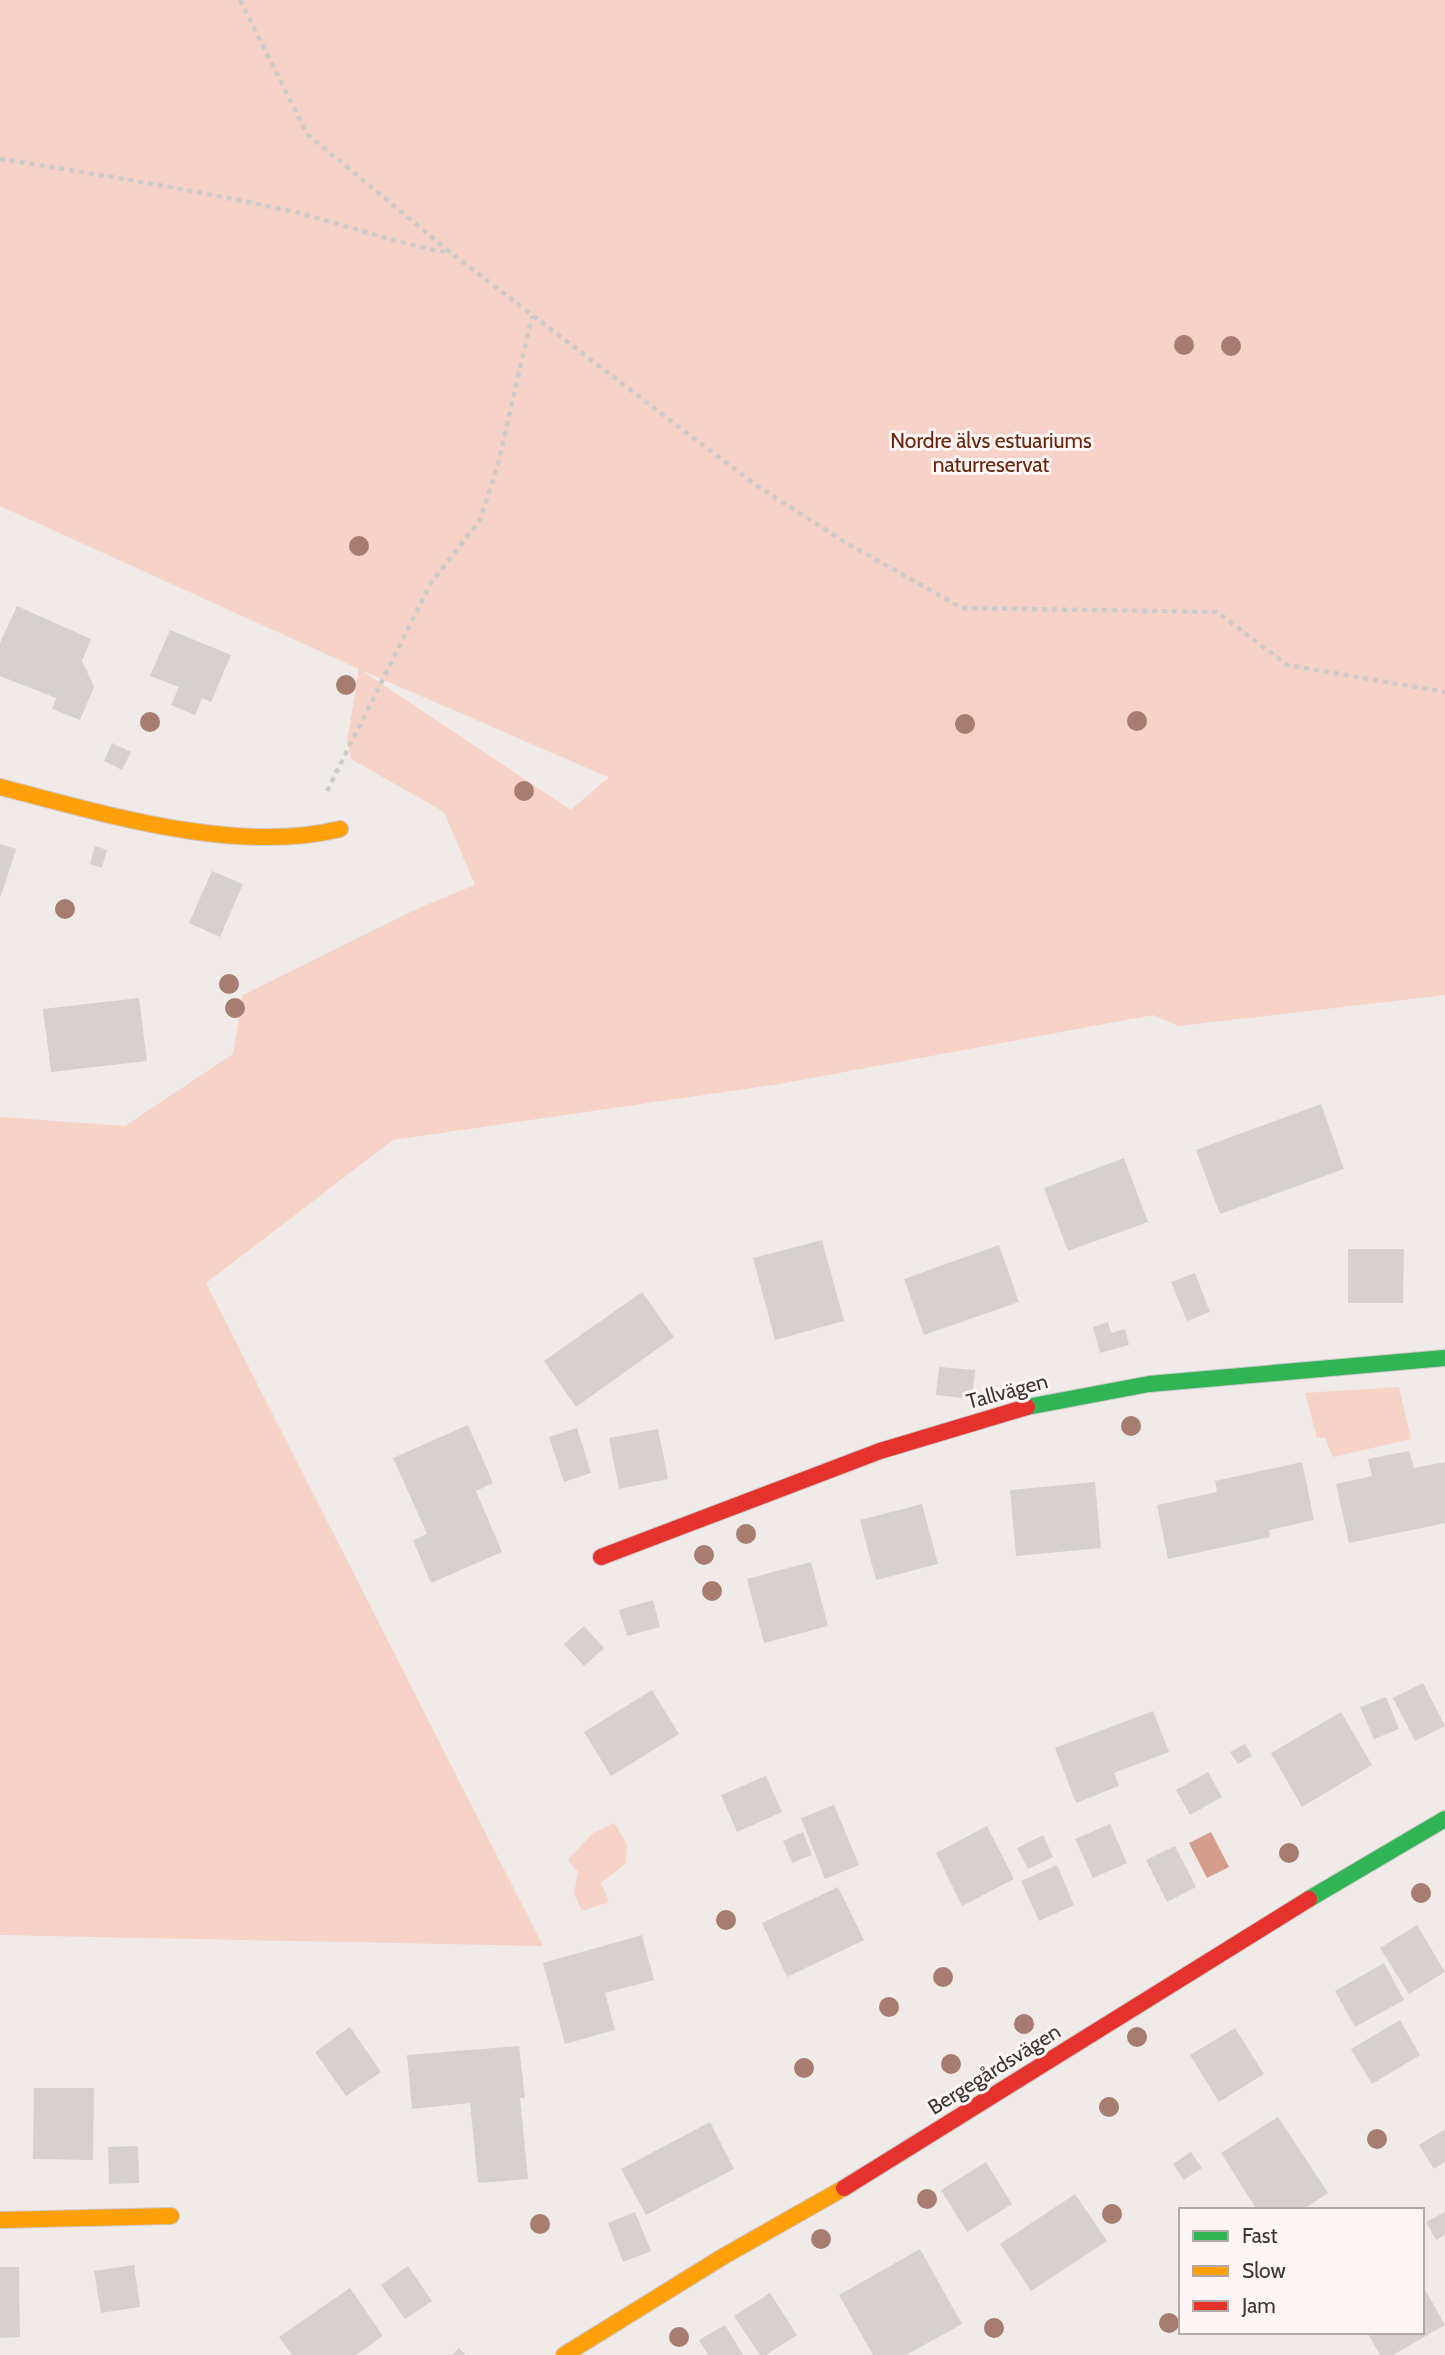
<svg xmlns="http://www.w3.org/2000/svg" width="1445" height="2355" font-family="Cabin,sans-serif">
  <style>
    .green { fill: #f6d2c7; fill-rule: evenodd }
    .water { fill: #d59d8c }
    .building { fill: #d6d1cf }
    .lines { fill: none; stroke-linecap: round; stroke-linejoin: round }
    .fast-casing { stroke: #cdc8c7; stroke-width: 18 }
    .slow-casing { stroke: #cdc8c7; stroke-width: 18 }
    .jam-casing { stroke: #cdc8c7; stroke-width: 18 }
    .path { stroke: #cecbcb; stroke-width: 4.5; stroke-dasharray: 5 5; stroke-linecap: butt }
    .fast { stroke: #30b455; stroke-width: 16 }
    .slow { stroke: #ff9f0a; stroke-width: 16 }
    .jam { stroke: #e5322d; stroke-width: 16 }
    .tree { fill: #a67d6f }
    .labels { text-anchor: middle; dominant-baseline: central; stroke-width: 6; stroke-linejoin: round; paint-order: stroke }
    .park-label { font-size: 21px; fill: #6a240c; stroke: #fef6f4 }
    .street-label { font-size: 21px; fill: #3a3634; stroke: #fef6f4 }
  </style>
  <rect width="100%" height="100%" fill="#f0eae8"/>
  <g class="green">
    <path d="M 0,0 L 1445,0 L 1445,995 L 1179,1026 L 1153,1015 L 779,1084 L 393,1140 L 206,1283 L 543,1946 L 0,1935 L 0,1117 L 125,1126 L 233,1054 L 243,995 L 421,907 L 475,885 L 444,812 L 351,759 L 347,742 L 359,669 L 0,506 ZM 361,670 L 608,777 L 608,778 L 571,810 Z"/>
    <polygon points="1399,1387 1411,1439 1333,1457 1325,1438 1317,1438 1305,1393"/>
    <polygon points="614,1823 627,1844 626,1863 601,1883 609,1902 582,1911 574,1894 578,1872 568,1860 592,1834"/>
  </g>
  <polygon class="water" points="1211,1832 1229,1867 1207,1878 1189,1843"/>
  <g class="building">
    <polygon points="17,606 91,639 82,661 94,687 80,720 52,709 56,698 0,676 0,643"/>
    <polygon points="170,630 231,655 211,702 202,698 195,715 171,705 179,687 150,676"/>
    <polygon points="112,743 131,752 122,770 104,761"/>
    <polygon points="0,844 16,849 1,896 0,896"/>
    <polygon points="95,846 107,850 102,868 90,864"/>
    <polygon points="212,871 243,884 220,937 189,923"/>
    <polygon points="139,998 147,1061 51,1072 43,1009"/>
    <polygon points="1321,1104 1344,1169 1220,1214 1196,1150"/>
    <polygon points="1124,1158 1148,1222 1068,1251 1044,1188"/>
    <polygon points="822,1240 844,1321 775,1340 753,1258"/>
    <polygon points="999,1245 1019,1302 924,1335 904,1279"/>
    <polygon points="1348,1249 1404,1249 1403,1303 1348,1303"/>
    <polygon points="1195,1273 1210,1312 1187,1321 1171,1282"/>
    <polygon points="642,1292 674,1337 576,1407 544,1361"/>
    <polygon points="1108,1322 1111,1333 1125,1329 1129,1345 1100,1353 1093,1327"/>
    <polygon points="939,1367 975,1370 972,1399 936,1395"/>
    <polygon points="468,1425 493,1483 476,1491 502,1552 431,1583 413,1540 427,1534 393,1458"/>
    <polygon points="577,1428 591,1473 564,1482 549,1437"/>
    <polygon points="658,1429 668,1479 619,1489 609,1438"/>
    <polygon points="1409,1451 1414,1468 1445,1462 1445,1523 1349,1543 1336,1484 1372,1476 1368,1459"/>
    <polygon points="1302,1462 1314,1520 1269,1530 1270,1537 1168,1559 1157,1505 1217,1492 1215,1481"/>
    <polygon points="1095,1482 1101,1548 1016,1556 1010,1490"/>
    <polygon points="922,1504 938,1564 876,1580 860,1520"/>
    <polygon points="811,1562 828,1626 764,1643 747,1579"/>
    <polygon points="653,1600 660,1627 627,1636 619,1610"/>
    <polygon points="584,1626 604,1648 584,1666 564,1644"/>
    <polygon points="1423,1683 1445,1726 1415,1741 1393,1698"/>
    <polygon points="652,1690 679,1734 611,1776 584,1732"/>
    <polygon points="1386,1697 1399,1729 1374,1739 1360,1707"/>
    <polygon points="1153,1711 1169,1752 1114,1773 1119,1786 1076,1803 1055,1748"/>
    <polygon points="1341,1712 1372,1765 1302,1807 1271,1753"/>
    <polygon points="1245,1744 1252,1756 1238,1764 1230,1752"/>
    <polygon points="1208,1772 1222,1797 1190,1815 1176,1790"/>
    <polygon points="766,1776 782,1812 737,1832 721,1795"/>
    <polygon points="834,1805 859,1865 825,1879 801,1818"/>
    <polygon points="1110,1824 1127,1863 1093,1878 1075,1839"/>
    <polygon points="987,1826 1014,1879 962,1906 936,1853"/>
    <polygon points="803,1832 812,1855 792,1863 783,1841"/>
    <polygon points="1043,1835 1053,1857 1028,1869 1017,1848"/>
    <polygon points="1175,1846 1196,1887 1167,1902 1146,1860"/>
    <polygon points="1057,1865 1074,1905 1039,1921 1021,1881"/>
    <polygon points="838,1887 864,1940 787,1977 762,1923"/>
    <polygon points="1417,1925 1445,1972 1409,1994 1380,1948"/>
    <polygon points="642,1935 654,1980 605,1993 615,2030 565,2044 543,1963"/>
    <polygon points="1384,1963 1404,2000 1355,2027 1335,1991"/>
    <polygon points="1400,2020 1420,2055 1372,2084 1351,2049"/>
    <polygon points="350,2027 381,2072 346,2096 315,2052"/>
    <polygon points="1235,2028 1264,2074 1219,2102 1190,2055"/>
    <polygon points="519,2046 525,2098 520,2098 528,2179 478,2183 470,2103 412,2109 407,2055"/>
    <polygon points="34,2088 94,2088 93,2160 33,2159"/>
    <polygon points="1278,2117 1328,2193 1302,2210 1257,2210 1221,2153"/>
    <polygon points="710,2122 734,2169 646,2215 621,2169"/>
    <polygon points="1445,2129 1445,2162 1434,2169 1419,2145"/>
    <polygon points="138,2146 139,2183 109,2184 108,2147"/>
    <polygon points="1191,2152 1202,2168 1184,2180 1173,2164"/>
    <polygon points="986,2162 1012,2204 967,2232 941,2190"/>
    <polygon points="1075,2194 1107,2241 1031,2291 1000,2244"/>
    <polygon points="635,2212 651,2251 623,2262 608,2223"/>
    <polygon points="1445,2212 1445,2235 1436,2240 1426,2222"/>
    <polygon points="920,2249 962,2324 906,2355 873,2355 839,2295"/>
    <polygon points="134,2265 140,2307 101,2313 94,2271"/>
    <polygon points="408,2266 432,2301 405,2319 381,2285"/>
    <polygon points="0,2267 19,2267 20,2337 0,2338"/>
    <polygon points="1422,2284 1445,2325 1393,2355 1380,2355 1367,2332 1422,2332"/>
    <polygon points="350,2288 383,2336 356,2355 292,2355 279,2337"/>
    <polygon points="770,2293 797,2335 766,2355 760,2355 734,2316"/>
    <polygon points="725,2325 743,2355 708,2355 699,2340"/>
    <polygon points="459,2348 466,2355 452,2355"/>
  </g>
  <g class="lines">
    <g class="fast-casing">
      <g id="fast">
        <polyline points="1027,1407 1149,1384 1445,1358"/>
        <polyline points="1309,1899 1445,1819"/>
      </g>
    </g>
    <g class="slow-casing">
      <g id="slow">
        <path d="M 0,787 C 101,813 237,855 340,829"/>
        <polyline points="0,2220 171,2216"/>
        <polyline points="564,2355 724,2256 844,2188"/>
      </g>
    </g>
    <g class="jam-casing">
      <g id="jam">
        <polyline points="601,1557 880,1451 1027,1407"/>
        <polyline points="844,2188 1309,1899"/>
      </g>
    </g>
    <g class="path">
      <polyline points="240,0 307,134 451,253 679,427 756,485 843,541 962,608 1217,612 1287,665 1445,692"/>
      <path d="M 0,159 C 97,174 194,190 290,211 C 344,224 396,244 451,253"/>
      <polyline points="327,791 431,583 480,520 498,464 532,316"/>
    </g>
    <use href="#fast" class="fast"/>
    <use href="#slow" class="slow"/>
    <use href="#jam" class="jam"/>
  </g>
  <g class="tree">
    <circle cx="1184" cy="345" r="10"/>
    <circle cx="1231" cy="346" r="10"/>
    <circle cx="359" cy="546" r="10"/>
    <circle cx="346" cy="685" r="10"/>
    <circle cx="1137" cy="721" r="10"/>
    <circle cx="150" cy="722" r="10"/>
    <circle cx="965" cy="724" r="10"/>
    <circle cx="524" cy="791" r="10"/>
    <circle cx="65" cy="909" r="10"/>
    <circle cx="229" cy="984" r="10"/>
    <circle cx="235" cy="1008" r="10"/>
    <circle cx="1131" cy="1426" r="10"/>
    <circle cx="746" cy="1534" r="10"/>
    <circle cx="704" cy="1555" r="10"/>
    <circle cx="712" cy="1591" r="10"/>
    <circle cx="1289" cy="1853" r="10"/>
    <circle cx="1421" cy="1893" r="10"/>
    <circle cx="726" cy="1920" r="10"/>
    <circle cx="943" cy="1977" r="10"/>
    <circle cx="889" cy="2007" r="10"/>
    <circle cx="1024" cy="2024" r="10"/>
    <circle cx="1137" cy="2037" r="10"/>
    <circle cx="951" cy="2064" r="10"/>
    <circle cx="804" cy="2068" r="10"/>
    <circle cx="1109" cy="2107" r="10"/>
    <circle cx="1377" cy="2139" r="10"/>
    <circle cx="927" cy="2199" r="10"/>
    <circle cx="1112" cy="2214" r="10"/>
    <circle cx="540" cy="2224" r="10"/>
    <circle cx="821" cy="2239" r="10"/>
    <circle cx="1169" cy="2323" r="10"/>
    <circle cx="994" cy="2328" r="10"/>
    <circle cx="679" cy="2337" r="10"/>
  </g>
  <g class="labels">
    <g class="park-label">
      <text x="991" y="440">Nordre älvs estuariums<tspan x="991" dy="24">naturreservat</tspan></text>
    </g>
    <g class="street-label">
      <text transform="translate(1007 1391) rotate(-15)">Tallvägen</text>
      <text transform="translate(994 2069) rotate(-32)">Bergegårdsvägen</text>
    </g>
  </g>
  <rect x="1179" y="2208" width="245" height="126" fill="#fef6f4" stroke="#b0a9a7" stroke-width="2"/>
  <rect x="1193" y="2231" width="35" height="10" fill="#30b455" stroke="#b0a9a7" stroke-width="2"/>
  <text x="1242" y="2243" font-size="21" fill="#3a3634">Fast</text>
  <rect x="1193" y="2266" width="35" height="10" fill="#ff9f0a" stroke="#b0a9a7" stroke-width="2"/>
  <text x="1242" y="2278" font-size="21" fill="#3a3634">Slow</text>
  <rect x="1193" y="2301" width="35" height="10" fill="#e5322d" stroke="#b0a9a7" stroke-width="2"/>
  <text x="1242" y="2313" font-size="21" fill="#3a3634">Jam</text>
</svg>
